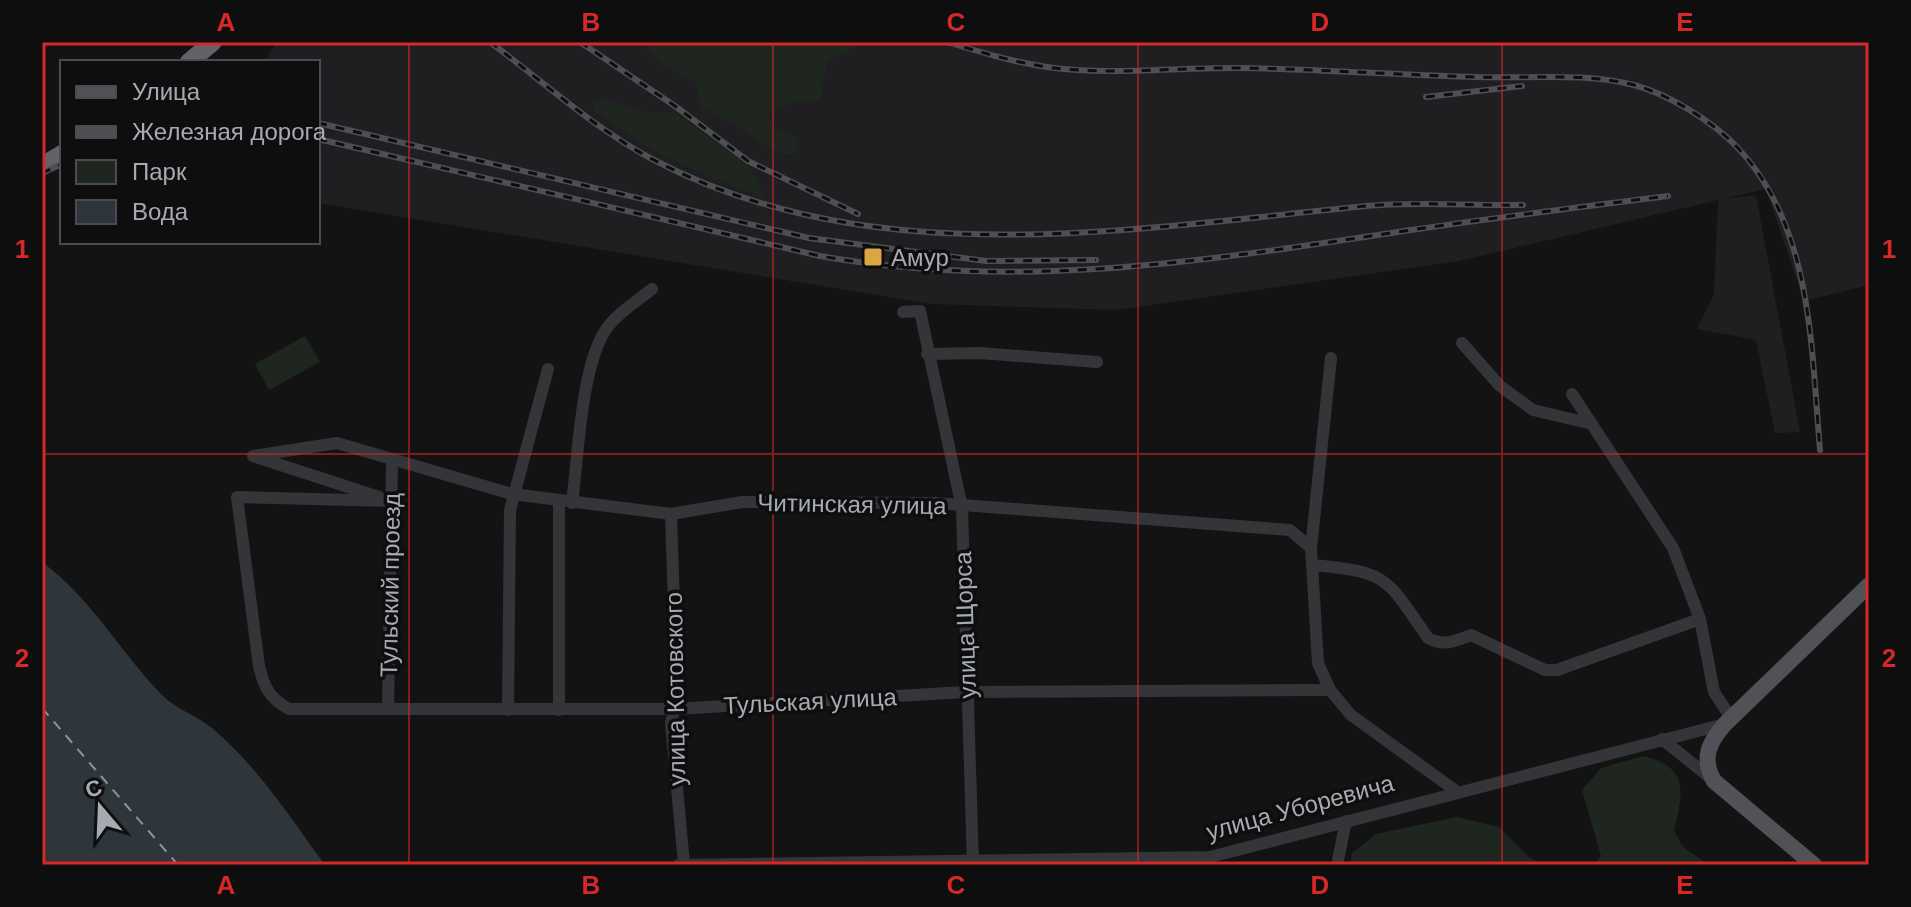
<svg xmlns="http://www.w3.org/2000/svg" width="1911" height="907" font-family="Helvetica,sans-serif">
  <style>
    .built { fill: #1f1f21 }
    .green { fill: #1f2620 }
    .water { fill: #2e353b }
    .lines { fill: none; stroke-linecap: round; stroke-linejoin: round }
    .ferry { stroke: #8097aa; stroke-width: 2; stroke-dasharray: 10 8; stroke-linecap: butt }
    .minor { stroke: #343539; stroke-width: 12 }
    .major { stroke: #505257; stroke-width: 16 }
    .highway { stroke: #616369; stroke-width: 18 }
    .rail-casing { stroke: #4d4f53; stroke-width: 6 }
    .rail { stroke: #0e0e0f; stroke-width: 3; stroke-dasharray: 9; stroke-linecap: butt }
    .grid { fill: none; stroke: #d62828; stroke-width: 2; stroke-opacity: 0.55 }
    .poi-dot { fill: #dca743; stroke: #0e0e0f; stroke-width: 3 }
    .labels { text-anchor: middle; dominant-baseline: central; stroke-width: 7; stroke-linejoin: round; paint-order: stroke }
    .poi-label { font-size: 24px; fill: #a6aab3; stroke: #0e0e0f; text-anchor: start }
    .street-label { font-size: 24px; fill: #a6aab3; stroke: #0e0e0f }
    .neatline { fill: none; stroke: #d62828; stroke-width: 3 }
    .grid-label { font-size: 26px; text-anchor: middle; font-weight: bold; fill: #d62828 }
  </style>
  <rect width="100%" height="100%" fill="#131314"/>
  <polygon class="built" points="277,42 1869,42 1869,285 1804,301 1766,189 1723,199 1756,195 1800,432 1775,433 1756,340 1697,329 1714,294 1718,200 1459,261 1116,310 931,304 318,203 318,62 264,62"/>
  <g class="green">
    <polygon points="642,42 857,42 855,48 828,59 820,100 780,105 768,115 775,128 798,138 795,155 778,153 744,130 702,108 695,83 660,63"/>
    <polygon points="606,99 651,113 674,112 750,167 767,200 666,158 594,111 595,102"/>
    <polygon points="305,336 320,362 269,390 255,364"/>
    <path d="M 1643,756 C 1690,767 1683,793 1674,831 L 1683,847 L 1709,865 L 1594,865 L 1601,856 L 1582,790 L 1601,768 Z"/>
    <polygon points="1457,817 1499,827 1530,858 1546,865 1350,865 1352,853 1376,834"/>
  </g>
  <path class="water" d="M 42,562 C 91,598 119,650 161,694 C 175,709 196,715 212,728 C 258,767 290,817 325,865 L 42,865 Z"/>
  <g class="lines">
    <polyline class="ferry" points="42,708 178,865"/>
    <g class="minor">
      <polyline points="903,312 920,311 962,508 973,865"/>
      <polyline points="1462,343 1500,386 1533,410 1592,424"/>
      <polyline points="927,354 980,353 1097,362"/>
      <polyline points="1331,358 1311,548 1318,663 1330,690 1351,715 1456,791"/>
      <polyline points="1572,394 1673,548 1700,619 1714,692 1731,718"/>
      <polyline points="379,497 253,456 337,443 512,494 671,514 742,502 936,503 1290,530 1311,548"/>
      <path d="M 391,501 L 237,497 L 259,666 C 264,687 269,698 289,709 L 674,709 L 966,692 L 1330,690"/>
      <path d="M 572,503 C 578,458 581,368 605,331 C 615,315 637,301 652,289"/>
      <polyline points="671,514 677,696 671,723 684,864"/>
      <path d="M 1312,565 C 1390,572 1386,578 1428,638 C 1444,647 1455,641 1471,635 L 1545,670 L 1557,670 L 1700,619"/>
      <polyline points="388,709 392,461"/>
      <polyline points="508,710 510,510 548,369"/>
      <polyline points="559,710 559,502"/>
      <polyline points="1662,739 1713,780"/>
      <polyline points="678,865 1210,857 1725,724"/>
      <polyline points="1337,865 1346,821"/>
    </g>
    <path class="major" d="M 1814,865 L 1714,781 C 1701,758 1709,742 1725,724 L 1869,585"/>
    <g class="highway">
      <polyline points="189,62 213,42"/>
      <polyline points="42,166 62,154"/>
    </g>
    <g class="rail-casing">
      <g id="rail">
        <path d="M 490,42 C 542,81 594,128 652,159 C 872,275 1131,229 1366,206 C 1418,201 1471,206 1523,205"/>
        <polyline points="580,42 675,106 748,161 858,214"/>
        <path d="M 947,42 C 980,52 1013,62 1047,67 C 1111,76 1176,67 1241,68 C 1319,69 1398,75 1477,77 C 1527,79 1584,72 1634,85 C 1668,94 1712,121 1737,147 C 1813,227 1811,348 1820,450"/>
        <polyline points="1426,97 1522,86"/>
        <polyline points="318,123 809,238 986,261 1096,260"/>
        <path d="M 318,139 L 820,256 C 1020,291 1205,261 1404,231 C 1492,218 1580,207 1668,196"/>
        <polyline points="42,173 62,164"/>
      </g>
    </g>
    <use href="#rail" class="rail"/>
  </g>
  <path class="grid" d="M 409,42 L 409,865M 773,42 L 773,865M 1138,42 L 1138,865M 1502,42 L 1502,865M 42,454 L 1869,454"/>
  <rect class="poi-dot" x="863" y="247" width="20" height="20" rx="4"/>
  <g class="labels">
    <g class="poi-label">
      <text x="891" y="257">Амур</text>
    </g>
    <g class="street-label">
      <text transform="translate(852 504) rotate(1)">Читинская улица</text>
      <text transform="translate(390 585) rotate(-89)">Тульский проезд</text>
      <text transform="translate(965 625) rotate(-92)">улица Щорса</text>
      <text transform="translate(675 689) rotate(-91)">улица Котовского</text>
      <text transform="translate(810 701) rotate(-3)">Тульская улица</text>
      <text transform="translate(1300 807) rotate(-15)">улица Уборевича</text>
    </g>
  </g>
  <rect width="1911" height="907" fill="none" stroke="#0e0e0f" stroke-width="88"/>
  <rect x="60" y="60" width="260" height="184" fill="#0e0e0f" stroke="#4b4c51" stroke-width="2"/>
  <rect x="76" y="86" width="40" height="12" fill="#505257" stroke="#4b4c51" stroke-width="2"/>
  <text x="132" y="100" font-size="24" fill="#a6aab3">Улица</text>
  <rect x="76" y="126" width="40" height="12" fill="#4d4f53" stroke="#4b4c51" stroke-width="2"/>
  <text x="132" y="140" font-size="24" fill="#a6aab3">Железная дорога</text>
  <rect x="76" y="160" width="40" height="24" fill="#1f2620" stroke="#4b4c51" stroke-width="2"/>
  <text x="132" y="180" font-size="24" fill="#a6aab3">Парк</text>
  <rect x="76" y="200" width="40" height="24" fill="#2e353b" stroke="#4b4c51" stroke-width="2"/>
  <text x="132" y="220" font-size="24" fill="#a6aab3">Вода</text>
  <g transform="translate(100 807) rotate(341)" stroke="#0e0e0f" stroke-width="6" paint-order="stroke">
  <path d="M0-6L14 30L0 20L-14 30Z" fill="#a6aab3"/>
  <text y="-12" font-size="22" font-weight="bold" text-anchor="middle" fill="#a6aab3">С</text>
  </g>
  <rect x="44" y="44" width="1823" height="819" class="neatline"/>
  <g class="grid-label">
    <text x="226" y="31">A</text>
    <text x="591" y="31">B</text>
    <text x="956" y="31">C</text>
    <text x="1320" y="31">D</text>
    <text x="1685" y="31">E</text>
    <text x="22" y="258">1</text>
    <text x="1889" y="258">1</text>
    <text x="22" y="667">2</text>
    <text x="1889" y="667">2</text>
    <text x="226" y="894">A</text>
    <text x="591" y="894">B</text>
    <text x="956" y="894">C</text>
    <text x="1320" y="894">D</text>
    <text x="1685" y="894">E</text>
  </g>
</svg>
